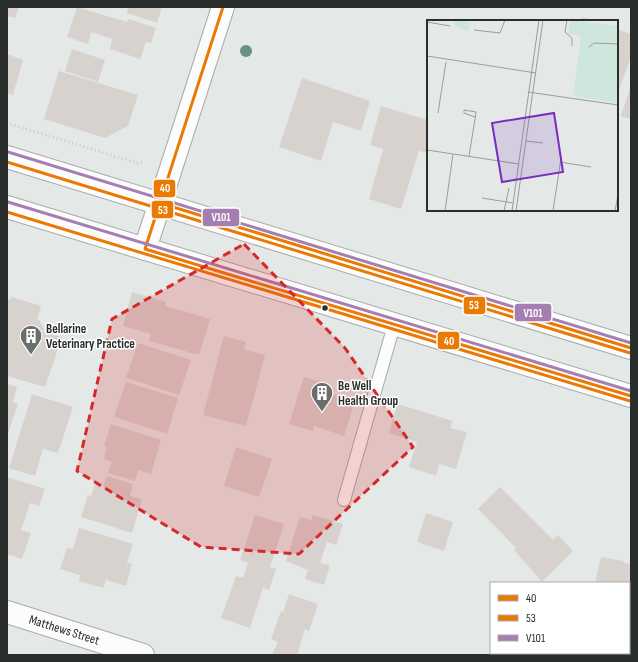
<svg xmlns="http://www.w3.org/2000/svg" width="638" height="662" font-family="'Sofia Sans Condensed',sans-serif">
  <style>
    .building { fill: #d8d2cf }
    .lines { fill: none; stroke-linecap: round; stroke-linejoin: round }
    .service-casing { stroke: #a8abaa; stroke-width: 14 }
    .minor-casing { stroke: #a8abaa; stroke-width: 24 }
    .tertiary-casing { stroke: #a8abaa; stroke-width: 24 }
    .primary-casing { stroke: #a8abaa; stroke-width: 24 }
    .path { stroke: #c6c8c7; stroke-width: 2.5; stroke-dasharray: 1 3; stroke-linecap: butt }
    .service { stroke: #fbfcfb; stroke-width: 12 }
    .minor { stroke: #fbfcfb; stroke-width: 22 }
    .tertiary { stroke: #fbfcfb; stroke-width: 22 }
    .primary { stroke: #fbfcfb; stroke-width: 22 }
    .bus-1-casing { stroke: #fff; stroke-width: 6 }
    .bus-2-casing { stroke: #fff; stroke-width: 6 }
    .bus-3-casing { stroke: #fff; stroke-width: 6 }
    .bus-1 { stroke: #ea7a04; stroke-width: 3 }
    .bus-2 { stroke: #ea7a04; stroke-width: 3 }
    .bus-3 { stroke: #a57fb2; stroke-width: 3 }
    .tree { fill: #679186 }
    .marked { fill: #d62828; fill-opacity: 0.2; stroke: #d62828; stroke-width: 3; stroke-dasharray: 8 5; stroke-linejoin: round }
    .bus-dot { fill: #292d2b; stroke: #fff; stroke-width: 1.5 }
    .labels { text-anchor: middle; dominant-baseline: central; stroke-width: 3; stroke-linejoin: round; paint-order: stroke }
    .poi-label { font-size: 13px; font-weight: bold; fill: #292d2b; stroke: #fff; text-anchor: start }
    .street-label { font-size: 13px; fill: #292d2b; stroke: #fff }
    .inset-road { fill: none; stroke: #999e9c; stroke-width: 1 }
    .view { fill: #7b2cbf; fill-opacity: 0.15; stroke: #7b2cbf; stroke-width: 2 }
    .inset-edge { fill: none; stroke: #292d2b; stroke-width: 2 }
    .line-badge { stroke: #fff; stroke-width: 1.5 }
    .badge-label { font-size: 11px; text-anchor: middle; font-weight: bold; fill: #fff }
  </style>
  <rect width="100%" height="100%" fill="#e4e9e7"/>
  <g class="building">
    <polygon points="7,7 19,7 15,18 7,16"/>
    <polygon points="77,7 127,22 128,19 156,28 151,43 146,42 140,59 110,49 112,39 91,32 88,44 67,37"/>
    <polygon points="128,7 162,7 157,23 127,13"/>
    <polygon points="583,17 594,21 581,21"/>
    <polygon points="617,29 631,34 631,57 617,95"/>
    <polygon points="72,49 105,60 98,82 65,71"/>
    <polygon points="7,54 23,60 13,95 7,93"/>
    <polygon points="59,71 138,95 128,126 105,138 44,119"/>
    <polygon points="302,78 370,101 361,131 333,122 321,161 279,147"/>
    <polygon points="631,85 631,119 621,116"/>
    <polygon points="381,106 428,120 428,153 419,151 401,209 369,199 383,149 370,145"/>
    <polygon points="132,292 166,302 165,306 210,319 199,355 149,341 151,334 123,326"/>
    <polygon points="11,297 41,306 37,319 39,320 44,329 42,332 62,337 45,387 7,376 7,299 10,300"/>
    <polygon points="224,336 246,342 244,349 265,355 246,426 203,415"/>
    <polygon points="138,343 191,360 179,395 126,378"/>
    <polygon points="304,377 328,384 326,392 355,401 344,436 314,426 313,431 289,424"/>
    <polygon points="126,382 178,398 167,434 114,417"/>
    <polygon points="7,384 17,387 13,402 18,404 7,437"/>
    <polygon points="32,394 73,407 58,453 43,449 35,476 9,468"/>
    <polygon points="397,404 453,421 450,428 467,432 456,469 439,464 436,476 409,467 417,442 389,433"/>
    <polygon points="111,424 161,440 151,474 138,470 135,481 108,473 112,462 104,459 107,447 104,446"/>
    <polygon points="236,447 272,459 259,497 224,486"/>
    <polygon points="107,476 133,484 130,496 142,499 132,533 81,517 88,495 91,496 95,484 103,487"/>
    <polygon points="7,477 45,489 39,506 30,503 21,530 31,533 22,559 7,554"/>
    <polygon points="500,487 553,540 558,535 573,551 542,582 514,550 516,548 478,509"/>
    <polygon points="426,513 453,522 444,551 417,542"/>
    <polygon points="255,515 284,524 270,567 276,569 269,590 263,588 250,628 221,618 236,576 243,578 248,563 240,560"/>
    <polygon points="313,515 343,524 336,545 327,542 320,563 330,565 324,585 305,579 308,570 286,561 300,517 311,520"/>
    <polygon points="79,528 133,544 127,563 132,564 126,586 106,580 103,588 79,581 80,575 60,569 67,548 73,549"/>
    <polygon points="601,557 624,561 624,563 631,564 631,603 629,603 629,583 595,583"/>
    <polygon points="289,594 318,604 309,631 305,629 297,655 272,655 278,642 271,639 281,611 283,612"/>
  </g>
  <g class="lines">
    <g class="service-casing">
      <polyline id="service" points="344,500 394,325"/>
    </g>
    <g class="minor-casing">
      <g id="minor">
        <path id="s1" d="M 7,612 L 143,655"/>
      </g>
    </g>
    <g class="tertiary-casing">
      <polyline id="tertiary" points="145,249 223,7"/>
    </g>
    <g class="primary-casing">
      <g id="primary">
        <polyline points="7,157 631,348"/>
        <polyline points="7,207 631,396"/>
      </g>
    </g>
    <polyline class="path" points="7,123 137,163 143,162"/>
    <use href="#service" class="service"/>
    <use href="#minor" class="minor"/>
    <use href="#tertiary" class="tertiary"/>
    <use href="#primary" class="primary"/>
    <g class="bus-1-casing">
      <g id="bus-1">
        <polyline points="223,7 145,249 631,396"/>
        <polyline points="160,203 631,348"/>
      </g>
    </g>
    <g class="bus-2-casing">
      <g id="bus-2">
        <polyline points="7,162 630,353"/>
        <polyline points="7,212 630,401"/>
      </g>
    </g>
    <g class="bus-3-casing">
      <g id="bus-3">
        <polyline points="8,152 631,343"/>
        <polyline points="8,202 631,391"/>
      </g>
    </g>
    <use href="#bus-1" class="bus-1"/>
    <use href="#bus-2" class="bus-2"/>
    <use href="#bus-3" class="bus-3"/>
  </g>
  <circle class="tree" cx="246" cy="51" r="6"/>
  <path class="marked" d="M 244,244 L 345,348 L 413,447 L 299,554 L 201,547 L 77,471 L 112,319 Z"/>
  <defs>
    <g id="building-pin" transform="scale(1.15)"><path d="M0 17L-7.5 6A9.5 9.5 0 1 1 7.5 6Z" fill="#6a6f6d" stroke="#fff"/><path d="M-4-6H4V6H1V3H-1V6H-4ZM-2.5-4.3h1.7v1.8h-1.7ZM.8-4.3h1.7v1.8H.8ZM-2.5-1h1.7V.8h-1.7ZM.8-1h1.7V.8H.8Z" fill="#fff"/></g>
  </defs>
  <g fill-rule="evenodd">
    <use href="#building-pin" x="31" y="336"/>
    <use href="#building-pin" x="322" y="393"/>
  </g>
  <circle class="bus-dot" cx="325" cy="308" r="3.5"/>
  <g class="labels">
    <g class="poi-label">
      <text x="46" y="329">Bellarine<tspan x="46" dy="15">Veterinary Practice</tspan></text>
      <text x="338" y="386">Be Well<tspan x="338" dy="15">Health Group</tspan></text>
    </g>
    <g class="street-label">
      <text stroke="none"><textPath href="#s1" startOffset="60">Matthews Street</textPath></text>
    </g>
  </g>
  <g transform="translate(427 20)">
    <rect width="191" height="191" fill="#e4e9e7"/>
    <path d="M 41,0 L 43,6 L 40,11 L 29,7 L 26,1 ZM 143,0 L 191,6 L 191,83 L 146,76 L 154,16 L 141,14 Z" fill="#cfe6dd"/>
    <path class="inset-road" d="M 140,0 L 138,12 L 145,18 L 145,26M 0,2 L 23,6M 47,10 L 73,13 L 78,0M 162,27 L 167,23 L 191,24M 0,36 L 109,53M 101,72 L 191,85M 11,93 L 19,42M 99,121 L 116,123M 0,130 L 92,144M 42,136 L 49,93 L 49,92 L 37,90 L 37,93 L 48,97M 133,142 L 164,147M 55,178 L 86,183M 18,191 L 26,134M 77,191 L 82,168M 85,191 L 112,0M 89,191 L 116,0M 126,191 L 134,138M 188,191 L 191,175"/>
    <path class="view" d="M 127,93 L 136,152 L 75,162 L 65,103 Z"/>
    <rect width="191" height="191" class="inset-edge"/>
  </g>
  <g class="line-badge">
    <rect x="153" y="179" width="23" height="19" rx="4" fill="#ea7a04"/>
    <rect x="151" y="200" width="23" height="19" rx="4" fill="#ea7a04"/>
    <rect x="202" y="208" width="38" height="19" rx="4" fill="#a57fb2"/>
    <rect x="463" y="296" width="23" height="19" rx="4" fill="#ea7a04"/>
    <rect x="514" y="303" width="38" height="19" rx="4" fill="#a57fb2"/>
    <rect x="437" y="331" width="23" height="19" rx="4" fill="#ea7a04"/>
  </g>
  <g class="badge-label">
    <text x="165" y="192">40</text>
    <text x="163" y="214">53</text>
    <text x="221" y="221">V101</text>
    <text x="474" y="309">53</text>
    <text x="533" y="317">V101</text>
    <text x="449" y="345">40</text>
  </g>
  <rect width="638" height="662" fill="none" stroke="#292d2b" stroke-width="16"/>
  <rect x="490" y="582" width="140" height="72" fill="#ffffff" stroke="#a9abaa"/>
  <rect x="498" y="595" width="20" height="6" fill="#ea7a04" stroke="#a9abaa"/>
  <text x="526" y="602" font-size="12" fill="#292d2b">40</text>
  <rect x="498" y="615" width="20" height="6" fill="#ea7a04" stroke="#a9abaa"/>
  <text x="526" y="622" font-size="12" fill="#292d2b">53</text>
  <rect x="498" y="635" width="20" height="6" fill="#a57fb2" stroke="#a9abaa"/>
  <text x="526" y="642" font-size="12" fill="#292d2b">V101</text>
</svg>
